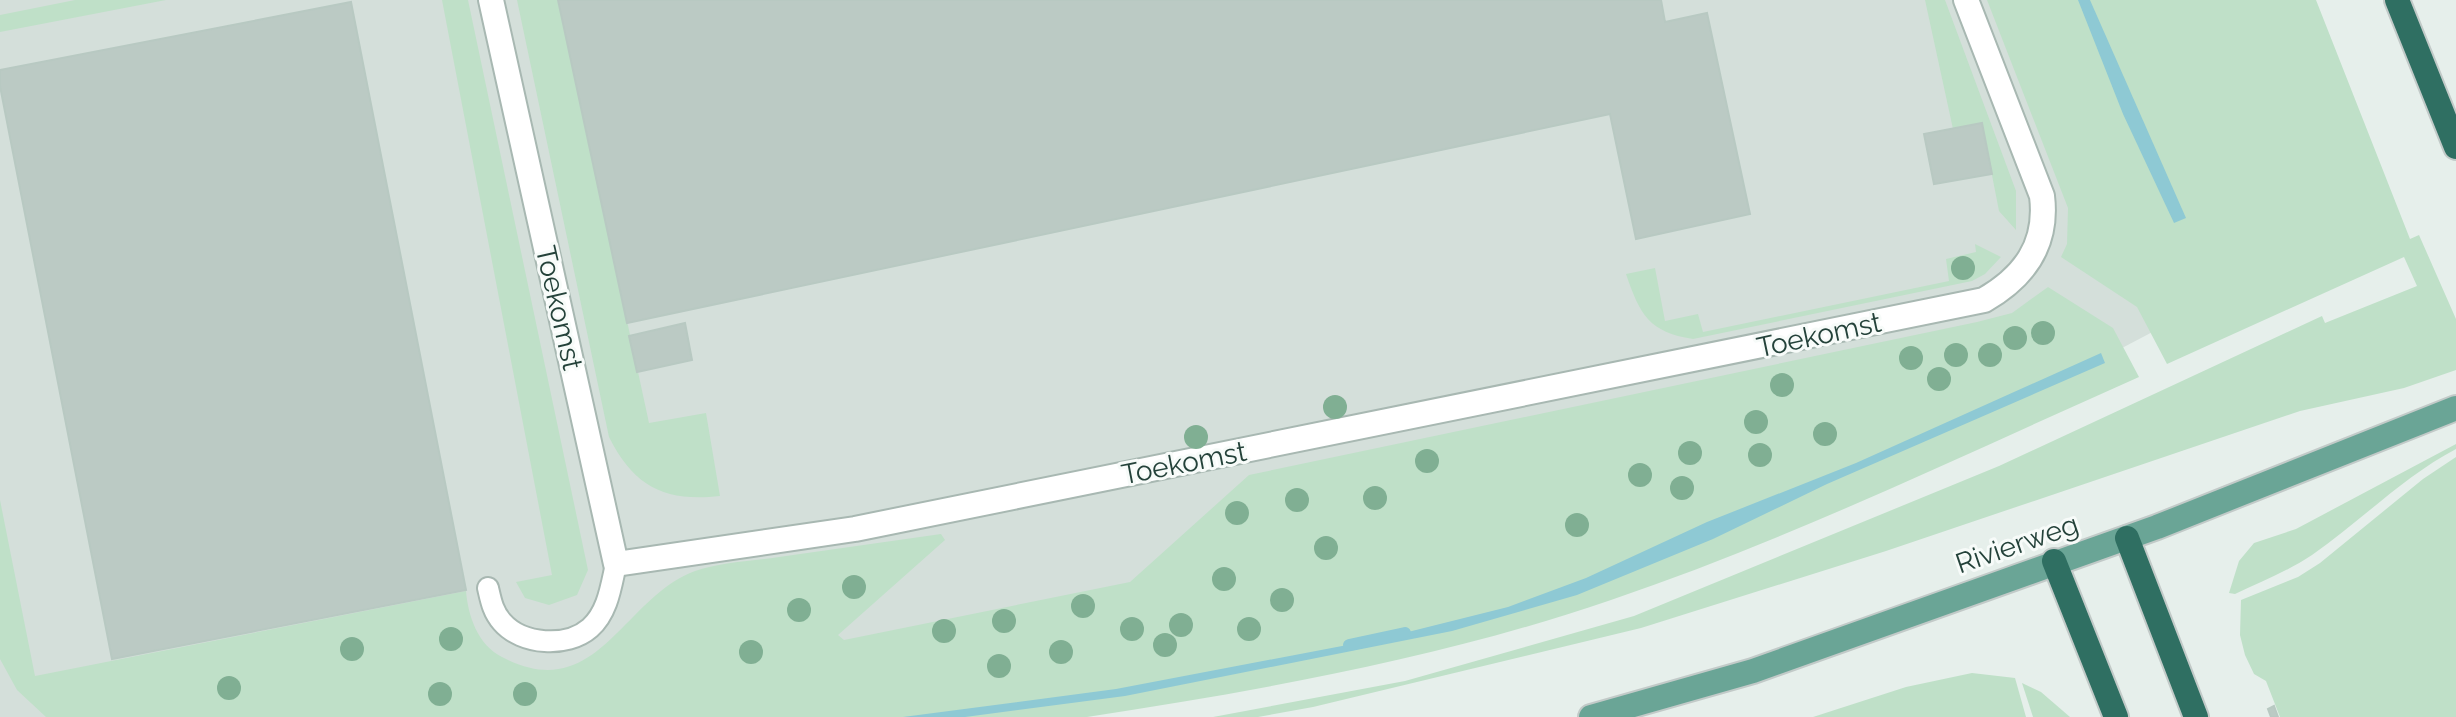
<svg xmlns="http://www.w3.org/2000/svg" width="2456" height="717" font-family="Raleway,sans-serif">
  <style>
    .built { fill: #d4dfda }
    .green { fill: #bfe0c8 }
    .water { fill: #8ec9d4 }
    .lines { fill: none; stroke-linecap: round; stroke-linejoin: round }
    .stream { stroke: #8ec9d4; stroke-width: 12 }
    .building { fill: #bbcac4; stroke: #b8c9c2; stroke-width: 2 }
    .service-casing { stroke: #a8b8b2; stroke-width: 24 }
    .minor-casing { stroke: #a8b8b2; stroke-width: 28 }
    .primary-casing { stroke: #c2cac8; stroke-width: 28 }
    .motorway-casing { stroke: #c2cac8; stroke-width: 28 }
    .service { stroke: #fff; stroke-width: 20 }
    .minor { stroke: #fff; stroke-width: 24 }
    .primary { stroke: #6aa596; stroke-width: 24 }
    .motorway { stroke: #2f6f62; stroke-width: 24 }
    .tree { fill: #80af93 }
    .labels { text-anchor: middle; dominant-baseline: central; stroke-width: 6; stroke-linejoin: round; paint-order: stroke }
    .street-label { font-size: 28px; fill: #24423a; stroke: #f7fbf9 }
  </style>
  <rect width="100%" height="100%" fill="#e6efeb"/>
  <polygon class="built" points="0,0 2246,0 2335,236 2103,358 928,717 0,717"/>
  <g class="green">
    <polygon points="75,0 166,0 0,32 0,15"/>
    <polygon points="442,0 468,0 588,570 577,595 549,605 525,598 516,582 552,575"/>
    <path d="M 517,0 L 558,0 L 649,423 L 706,413 L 720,496 C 665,502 634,487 609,437 Z"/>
    <polygon points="1925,0 1945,0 2016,191 2016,230 1999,211 1982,124 1953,129"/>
    <polygon points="1987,0 2316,0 2410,239 2419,235 2456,319 2456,370 2404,388 2300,411 1886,551 1641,628 1313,707 1258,717 1213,717 1405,681 1634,616 1999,466 2322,316 2325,323 2417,286 2404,257 2167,364 2137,307 2061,257 2067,244 2068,208"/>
    <path d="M 1975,244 L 2001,257 L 1985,274 L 1972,281 L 1693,339 C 1649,332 1640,315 1626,274 L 1655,268 L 1665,321 L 1698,314 L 1703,332 L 1949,281 L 1946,259 L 1976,252 Z"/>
    <path d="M 2048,287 L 2113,328 L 2139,377 C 1965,454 1791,539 1611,600 C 1442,658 1263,690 1087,717 L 46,717 L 17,690 L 0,659 L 0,500 L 35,676 L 466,591 C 468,616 478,645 502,657 C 597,707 622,598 695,571 C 721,562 752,561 779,557 C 833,549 887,542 941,534 L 945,540 L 838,635 L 844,640 L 1130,582 L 1249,475 L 1977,322 L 2012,313 Z"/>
    <path d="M 2456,444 L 2456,449 C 2403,477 2361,521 2312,555 C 2288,571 2261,582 2235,594 L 2229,593 L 2239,561 L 2254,543 L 2296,529 Z"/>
    <polygon points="2456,457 2456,717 2280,717 2266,681 2254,674 2245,655 2240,635 2241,600 2298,577 2320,563 2423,479"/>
    <polygon points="1972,673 2015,678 2026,717 1813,717 1906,687"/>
    <polygon points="2022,683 2041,692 2070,717 2033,717"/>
  </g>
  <g class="water">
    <polygon points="2078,0 2090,0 2186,218 2174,223 2123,114"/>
    <polygon points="2101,353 2105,363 1827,484 1713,539 1577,595 1452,631 1125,696 965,717 903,717 1116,689 1384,638 1508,607 1586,578 1707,522 1856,463"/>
  </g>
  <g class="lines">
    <polyline class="stream" points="1349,645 1405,633"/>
  </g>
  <g class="building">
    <polygon points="558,0 1661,0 1665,22 1707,13 1750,214 1636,239 1610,114 627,323"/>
    <polygon points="351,2 466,590 112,659 0,86 0,70"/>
    <polygon points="1982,123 1992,174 1934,184 1924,134"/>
    <polygon points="685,323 692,360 637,372 629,336"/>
    <polygon points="2274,706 2278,717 2271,717 2268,709"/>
  </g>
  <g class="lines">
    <g class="service-casing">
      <path id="service" d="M 488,588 C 491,601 493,612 502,622 C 522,645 567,648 590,628 C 608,612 611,586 616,564"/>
    </g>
    <g class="minor-casing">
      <path id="minor" d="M 491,0 L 616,564 L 855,529 L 1984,300 C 2024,277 2048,245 2042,196 L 1966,0"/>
    </g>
    <g class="primary-casing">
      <polyline id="primary" points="1591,717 1753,671 2157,527 2456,408"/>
    </g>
    <g class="motorway-casing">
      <g id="motorway">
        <polyline points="2397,0 2456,147"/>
        <polyline points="2127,538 2196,717"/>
        <polyline points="2054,561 2116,717"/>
      </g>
    </g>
    <use href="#service" class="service"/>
    <use href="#minor" class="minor"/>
    <use href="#primary" class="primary"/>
    <use href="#motorway" class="motorway"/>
  </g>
  <g class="tree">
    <circle cx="1963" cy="268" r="12"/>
    <circle cx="2043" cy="333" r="12"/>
    <circle cx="2015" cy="338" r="12"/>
    <circle cx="1956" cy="355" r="12"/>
    <circle cx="1990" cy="355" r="12"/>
    <circle cx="1911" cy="358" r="12"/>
    <circle cx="1939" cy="379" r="12"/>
    <circle cx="1782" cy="385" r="12"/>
    <circle cx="1335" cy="407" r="12"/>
    <circle cx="1756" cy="422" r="12"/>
    <circle cx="1825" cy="434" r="12"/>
    <circle cx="1196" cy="437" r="12"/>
    <circle cx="1690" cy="453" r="12"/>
    <circle cx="1760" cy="455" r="12"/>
    <circle cx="1427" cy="461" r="12"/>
    <circle cx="1640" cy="475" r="12"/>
    <circle cx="1682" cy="488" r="12"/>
    <circle cx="1375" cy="498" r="12"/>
    <circle cx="1297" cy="500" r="12"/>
    <circle cx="1237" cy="513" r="12"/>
    <circle cx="1577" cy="525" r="12"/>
    <circle cx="1326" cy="548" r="12"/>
    <circle cx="1224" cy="579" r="12"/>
    <circle cx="854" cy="587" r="12"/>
    <circle cx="1282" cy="600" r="12"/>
    <circle cx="1083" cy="606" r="12"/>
    <circle cx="799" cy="610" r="12"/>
    <circle cx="1004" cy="621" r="12"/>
    <circle cx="1181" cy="625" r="12"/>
    <circle cx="1132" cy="629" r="12"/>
    <circle cx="1249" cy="629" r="12"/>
    <circle cx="944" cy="631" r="12"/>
    <circle cx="451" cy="639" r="12"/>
    <circle cx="1165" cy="645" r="12"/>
    <circle cx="352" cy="649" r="12"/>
    <circle cx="751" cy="652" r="12"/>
    <circle cx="1061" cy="652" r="12"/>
    <circle cx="999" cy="666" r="12"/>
    <circle cx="229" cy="688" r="12"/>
    <circle cx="440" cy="694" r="12"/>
    <circle cx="525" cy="694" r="12"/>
  </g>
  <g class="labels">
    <g class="street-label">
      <text transform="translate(559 308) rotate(77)">Toekomst</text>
      <text transform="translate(1819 335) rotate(-12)">Toekomst</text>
      <text transform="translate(1184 463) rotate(-11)">Toekomst</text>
      <text transform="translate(2017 544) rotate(-19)">Rivierweg</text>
    </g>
  </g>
</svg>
